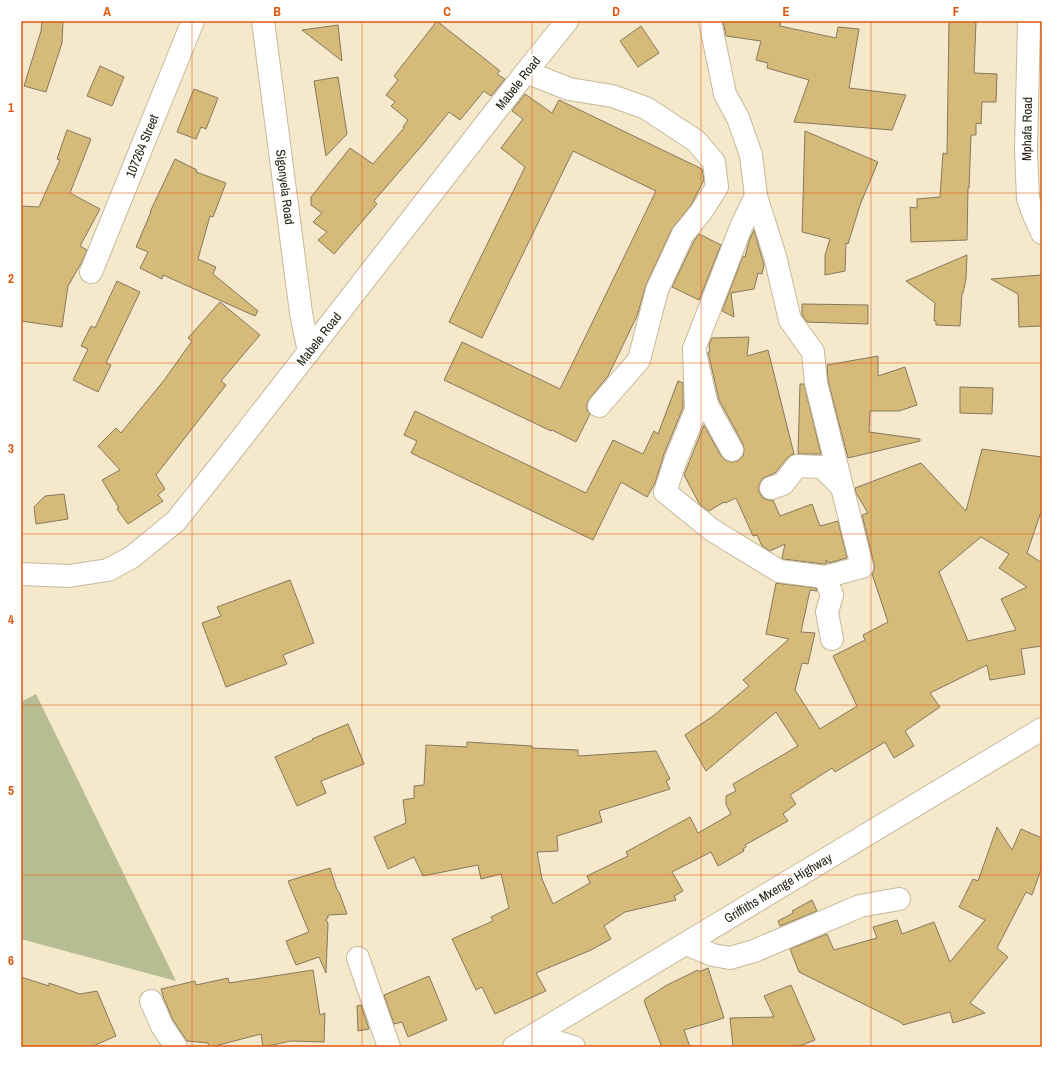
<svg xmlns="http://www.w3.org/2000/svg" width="1063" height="1068" font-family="'Archivo Narrow',sans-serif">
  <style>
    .green { fill: #b7bd92 }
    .building { fill: #d6ba79; stroke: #85795d; fill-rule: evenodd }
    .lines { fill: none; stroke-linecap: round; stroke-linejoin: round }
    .minor-casing { stroke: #c6b99c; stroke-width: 24 }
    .minor { stroke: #fff; stroke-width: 22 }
    .grid { fill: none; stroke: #de560c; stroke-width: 1; stroke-opacity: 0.55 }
    .labels { text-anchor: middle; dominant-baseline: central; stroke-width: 4; stroke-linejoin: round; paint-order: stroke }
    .street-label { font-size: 13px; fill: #252015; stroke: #fff }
    .neatline { fill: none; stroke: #de560c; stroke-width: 1.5 }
    .grid-label { font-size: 13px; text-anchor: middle; font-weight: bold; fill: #de560c }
  </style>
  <rect width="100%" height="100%" fill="#f6e8ca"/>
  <polygon class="green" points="36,694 176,981 21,939 21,702"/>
  <g class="building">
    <polygon points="42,21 63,21 62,43 46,92 24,86 41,31"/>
    <polygon points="437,21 500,71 497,74 505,79 491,96 484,91 460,120 449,112 424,143 374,201 377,204 334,254 318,240 327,232 313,222 322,213 311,205 311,197 350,148 373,164 404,128 403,127 408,120 391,106 395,102 386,95 398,80 394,76"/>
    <polygon points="723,21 781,21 780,26 836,38 838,27 859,29 849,88 906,95 892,130 794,122 809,80 767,68 768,63 756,60 761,41 726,36"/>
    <polygon points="949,21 976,21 974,73 997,74 996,102 982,102 981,124 976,123 976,135 971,135 969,188 968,188 967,240 911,242 910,207 917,208 917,199 940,197 943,153 947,154"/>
    <polygon points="338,25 342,61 302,30"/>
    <polygon points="641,26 659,53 638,67 620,41"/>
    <polygon points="100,66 124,77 112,106 87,96"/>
    <polygon points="338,77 347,134 326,156 314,81"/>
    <polygon points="194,89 218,98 206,129 201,127 196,139 177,132"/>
    <polygon points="525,94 552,113 559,100 702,169 704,180 691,205 672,229 646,285 637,316 608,376 590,398 587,403 587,410 590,414 576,442 552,430 551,431 444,380 462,342 560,389 656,191 573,151 482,338 449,322 525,167 501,148 523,119 512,111"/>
    <polygon points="67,130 91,139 70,193 100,209 80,246 87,250 83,260 68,286 62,327 21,321 21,206 39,207 60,160 57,159"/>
    <polygon points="805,131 878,162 860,205 848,244 846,243 845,271 825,275 825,255 830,239 802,232"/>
    <polygon points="175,159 197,170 196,172 226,183 213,217 210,216 198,259 216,267 213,274 258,311 255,316 163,275 162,279 140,268 148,252 136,247 151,212 150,212"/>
    <polygon points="754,230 764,265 762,274 758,273 754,289 731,293 734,317 722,311 743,256 745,257 749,241"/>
    <polygon points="699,234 721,245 699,300 672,287 694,241"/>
    <polygon points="967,255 966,279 963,293 962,293 960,326 936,325 936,321 934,321 935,303 906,281"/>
    <polygon points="1041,275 1042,288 1042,326 1019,327 1018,294 991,279"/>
    <polygon points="117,281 140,292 106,363 111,365 98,392 73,380 88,349 81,346 91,326 95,328"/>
    <polygon points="220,302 260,335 221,381 226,385 156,475 165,489 158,495 163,501 128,524 117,509 119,508 102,480 120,470 98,446 116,428 121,433 165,379 192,341 188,338"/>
    <polygon points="802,304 868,305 868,324 807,322 802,315"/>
    <polygon points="749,337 747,356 768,350 794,454 791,455 787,458 775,473 763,478 759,485 759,492 763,498 768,500 773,500 780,516 812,504 820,526 838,521 847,558 828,563 826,560 826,564 824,564 783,559 782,558 785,544 770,551 762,546 757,535 753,536 736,498 725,503 724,502 709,511 700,505 684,475 704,425 721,456 725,460 731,462 738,461 743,456 744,450 743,444 719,400 708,352 710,352 709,344 712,338"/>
    <polygon points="878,356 878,376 905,367 917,405 899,411 870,411 869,432 920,439 920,441 848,458 828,381 827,365"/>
    <polygon points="678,381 683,383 683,408 664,454 655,483 647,497 621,482 593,540 411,453 417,441 404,435 415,411 586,493 613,440 643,454 654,431 658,434"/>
    <polygon points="800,384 804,384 821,454 798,454"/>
    <polygon points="960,387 993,388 992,414 960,413"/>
    <path d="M 982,449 L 1042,457 L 1042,509 L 1027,553 L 1042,563 L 1042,646 L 1021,649 L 1025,674 L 990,680 L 987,665 L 930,693 L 940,707 L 905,731 L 914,746 L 894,758 L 885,742 L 835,772 L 832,768 L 790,795 L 796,804 L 783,814 L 788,821 L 745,845 L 746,847 L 743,849 L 744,851 L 718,866 L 711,852 L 672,872 L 683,891 L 674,896 L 676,900 L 625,912 L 604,926 L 611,939 L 591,950 L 536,973 L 546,991 L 495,1014 L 482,987 L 476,990 L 452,939 L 493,921 L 491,917 L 509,908 L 501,874 L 481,879 L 478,865 L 423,876 L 414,857 L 388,869 L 374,837 L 406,823 L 403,800 L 414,798 L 414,786 L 424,785 L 426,745 L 467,747 L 467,742 L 532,746 L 532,748 L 578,750 L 578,756 L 656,751 L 670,779 L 666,781 L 670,789 L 599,811 L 602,822 L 557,836 L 558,851 L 537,852 L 542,879 L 553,904 L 590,883 L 587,876 L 628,856 L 626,852 L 690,817 L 698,833 L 731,814 L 726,804 L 726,796 L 736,791 L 733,784 L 798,746 L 776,712 L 706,771 L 685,735 L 713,716 L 749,686 L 743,680 L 789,639 L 766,634 L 776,583 L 816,588 L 817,591 L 810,590 L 801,632 L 815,633 L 808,664 L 802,663 L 795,690 L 820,729 L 857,706 L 833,656 L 865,640 L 863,635 L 888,622 L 872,574 L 874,570 L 874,564 L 862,515 L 868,513 L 856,493 L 855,488 L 921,463 L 966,511 ZM 981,537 L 1009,554 L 999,568 L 1027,587 L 1001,599 L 1016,630 L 968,641 L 939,572 Z"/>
    <polygon points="64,494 68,519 36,524 34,507 45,496"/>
    <polygon points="290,580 314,643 283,655 287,664 226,687 202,623 221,616 217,607"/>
    <polygon points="348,724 364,764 321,781 326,793 297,806 275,757 313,740 312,739"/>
    <polygon points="997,827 1012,850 1021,829 1042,838 1042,867 1032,895 1026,892 997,948 1008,957 970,1003 985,1013 953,1023 950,1012 903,1025 902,1023 799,972 790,949 827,934 834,950 877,938 873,927 897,920 902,934 934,922 950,962 985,920 959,907 973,879 978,881"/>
    <polygon points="330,868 337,890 339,892 347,914 328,915 328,918 326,919 328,924 326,973 319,957 296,965 286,941 309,932 288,881"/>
    <polygon points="812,900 817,911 780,926 778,921 793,913 792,911"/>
    <polygon points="708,968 724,1018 684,1030 690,1047 662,1047 644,1001 645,1000 645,999 667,985 698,970 699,972"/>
    <polygon points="313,970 320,1015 325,1013 324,1042 291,1041 263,1047 261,1034 211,1047 209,1047 208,1043 187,1041 173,1020 164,999 161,989 195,981 196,985 228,978 229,983"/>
    <polygon points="429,976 447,1020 408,1037 402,1022 394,1024 384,995"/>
    <polygon points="21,977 49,986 49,983 80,994 97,991 116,1036 91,1047 21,1047"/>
    <polygon points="791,985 815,1040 802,1045 790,1047 733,1047 730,1018 774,1017 764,996"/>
    <polygon points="361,1005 369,1029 358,1031 357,1006"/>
  </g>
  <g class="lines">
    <g class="minor-casing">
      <g id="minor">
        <polyline points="263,21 301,313 309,352"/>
        <polyline points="710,21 725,94 738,118 751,155 756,196 775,256 790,320 813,352 816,383 862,567 825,577 832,595 827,612 832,639"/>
        <polyline points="1029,21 1026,150 1028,199 1034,215 1042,233"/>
        <polyline points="526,72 569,89 612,96 646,108 696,141 714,162 717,187 701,212 683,234 657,290 639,360 599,406"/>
        <polyline points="91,272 193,21"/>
        <polyline points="694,349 741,227 756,196"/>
        <polyline points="732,450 707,405 694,349 696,410 676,459 665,492 712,530 779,571 825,577"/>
        <polyline points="771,488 783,484 797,466 822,467 842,487"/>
        <polyline points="21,574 69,576 108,570 132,557 176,521 230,453 526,72 567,21"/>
        <polyline points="686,944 713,955 730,958 754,951 860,906 899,899"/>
        <polyline points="358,958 389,1047"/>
        <polyline points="151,1001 162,1026 176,1047"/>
        <polyline points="534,1035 574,1047"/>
        <polyline points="514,1047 1042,729"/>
      </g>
    </g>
    <use href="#minor" class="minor"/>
  </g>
  <path class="grid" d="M 192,21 L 192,1047M 362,21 L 362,1047M 532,21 L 532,1047M 701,21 L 701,1047M 871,21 L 871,1047M 21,193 L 1042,193M 21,363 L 1042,363M 21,534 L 1042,534M 21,705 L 1042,705M 21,875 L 1042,875"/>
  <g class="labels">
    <g class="street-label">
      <text transform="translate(518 83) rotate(-52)">Mabele Road</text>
      <text transform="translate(1027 129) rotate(-89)">Mphafa Road</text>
      <text transform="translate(142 146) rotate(-68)">107264 Street</text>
      <text transform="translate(285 187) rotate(83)">Sigonyela Road</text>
      <text transform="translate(319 339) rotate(-52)">Mabele Road</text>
      <text transform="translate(778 888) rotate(-31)">Griffiths Mxenge Highway</text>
    </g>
  </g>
  <rect width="1063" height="1068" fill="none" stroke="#ffffff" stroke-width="44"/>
  <rect x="22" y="22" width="1019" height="1024" class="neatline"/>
  <g class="grid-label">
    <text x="107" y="16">A</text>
    <text x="277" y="16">B</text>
    <text x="447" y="16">C</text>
    <text x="616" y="16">D</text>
    <text x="786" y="16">E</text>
    <text x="956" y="16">F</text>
    <text x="11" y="112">1</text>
    <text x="11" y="283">2</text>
    <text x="11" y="453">3</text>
    <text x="11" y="624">4</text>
    <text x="11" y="795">5</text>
    <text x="11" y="965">6</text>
  </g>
</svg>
